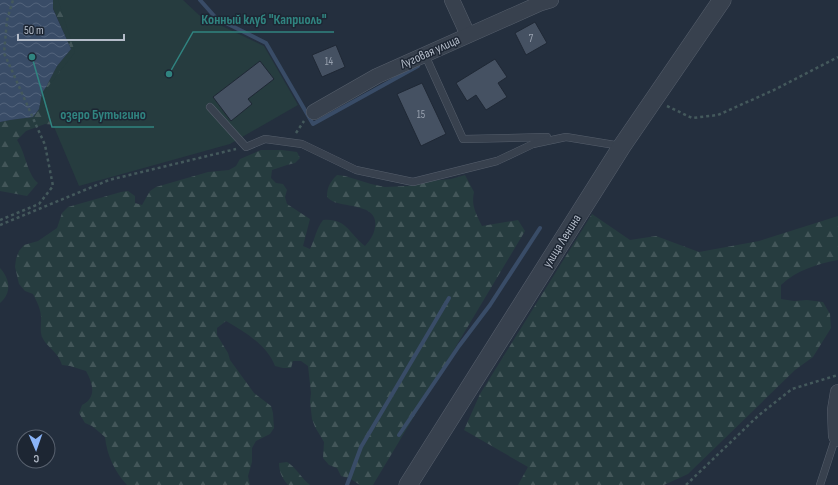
<svg xmlns="http://www.w3.org/2000/svg" width="838" height="485" font-family="'Sofia Sans Condensed',sans-serif">
  <style>
    .forest { fill: url(#forest-firs) }
    .pitch { fill: #263c3f }
    .water { fill: url(#water-waves) }
    .lines { fill: none; stroke-linecap: round; stroke-linejoin: round }
    .stream { stroke: #394c67; stroke-width: 4 }
    .building { fill: #455162; stroke: #1f2835 }
    .service-casing { stroke: #565f6c; stroke-width: 8 }
    .minor-casing { stroke: #565f6c; stroke-width: 16 }
    .tertiary-casing { stroke: #565f6c; stroke-width: 19 }
    .path { stroke: #44595c; stroke-width: 2.5; stroke-dasharray: 3 3; stroke-linecap: butt }
    .service { stroke: #38414e; stroke-width: 7 }
    .minor { stroke: #38414e; stroke-width: 15 }
    .tertiary { stroke: #38414e; stroke-width: 18 }
    .labels { text-anchor: middle; dominant-baseline: central; stroke-width: 3; stroke-linejoin: round; paint-order: stroke }
    .number-label { font-size: 11px; fill: #98a1af }
    .street-label { font-size: 13px; fill: #b4bcc9; stroke: #1d2633 }
    .leader { fill: none; stroke: #308480; stroke-width: 1.5 }
    .callout-dot { fill: #308480; stroke: #1d2633; stroke-width: 1.5 }
    .callout-label { font-size: 14px; text-anchor: middle; font-weight: bold; fill: #308480; stroke: #1d2633; stroke-width: 3; stroke-linejoin: round; paint-order: stroke }
  </style>
  <defs>
    <pattern id="forest-firs" width="22" height="20" patternUnits="userSpaceOnUse"><rect width="22" height="20" fill="#263c3f"/><path d="M5 1l3.5 6h-7zM16 11l3.5 6h-7z" fill="#435659"/></pattern>
    <pattern id="water-waves" width="16" height="10" patternUnits="userSpaceOnUse"><rect width="16" height="10" fill="#394c67"/><path d="M0 5q4-4 8 0t8 0" fill="none" stroke="#53647b"/></pattern>
  </defs>
  <rect width="100%" height="100%" fill="#242f3e"/>
  <g class="forest">
    <path d="M 53,0 L 63,0 L 82,56 L 57,125 L 45,124 L 26,131 L 17,140 C 26,154 27,174 38,183 L 27,196 L 0,191 L 0,122 L 10,120 L 33,117 L 39,109 L 42,93 L 46,87 L 57,66 L 71,49 L 53,8 Z"/>
    <path d="M 261,150 L 282,150 L 297,152 L 300,158 L 295,163 L 287,165 L 272,170 L 271,178 L 276,183 L 283,184 L 287,190 L 285,197 L 287,204 L 310,219 L 303,246 L 310,249 C 315,239 316,229 323,220 C 347,218 349,234 365,246 C 370,240 374,235 375,227 C 379,205 348,207 334,202 C 332,201 329,199 327,197 C 327,187 330,182 337,175 L 345,176 L 371,184 L 385,187 L 407,186 L 429,181 L 451,179 L 465,175 L 474,192 C 471,206 476,213 482,226 L 518,220 L 525,231 L 373,485 L 360,485 L 349,478 L 341,476 L 337,468 L 329,465 L 323,458 L 324,442 L 315,427 L 312,419 L 310,402 L 311,393 L 308,366 L 301,361 L 293,361 L 291,368 L 283,368 L 275,366 C 267,345 245,332 226,321 L 217,328 L 217,335 L 228,353 L 230,360 L 254,393 L 271,406 L 273,413 L 274,428 L 270,434 L 256,441 L 252,448 L 252,462 L 248,476 L 250,485 L 127,485 C 115,472 107,456 105,437 L 92,426 L 85,423 L 79,413 L 82,405 C 97,397 93,384 86,371 L 70,366 L 62,365 C 58,351 47,348 42,337 C 40,331 41,327 41,321 C 42,311 37,302 33,294 L 25,291 L 19,284 L 15,267 L 16,259 L 19,251 L 24,245 L 38,241 L 57,228 L 62,213 L 68,207 L 121,192 L 128,191 L 135,196 L 135,203 L 142,205 L 150,191 L 156,187 L 208,172 L 229,170 L 236,166 L 240,159 Z"/>
    <path d="M 592,214 L 630,240 L 656,236 L 699,252 L 759,241 L 838,216 L 838,260 C 817,264 797,270 781,285 L 781,299 L 794,301 L 807,300 L 823,302 L 830,314 L 831,328 L 813,357 L 795,370 L 688,474 L 664,485 L 518,485 L 528,467 L 464,430 L 480,394 Z"/>
    <path d="M 0,268 C 10,279 12,293 0,303 Z"/>
    <path d="M 287,462 C 296,467 301,478 310,485 L 288,485 C 282,478 279,472 279,463 Z"/>
  </g>
  <polygon class="pitch" points="58,0 183,0 199,15 264,46 298,105 230,144 79,186 41,96 75,52"/>
  <polygon class="water" points="0,0 53,0 53,9 71,49 57,66 46,87 42,93 39,109 33,117 10,120 0,122"/>
  <g class="lines">
    <g class="stream">
      <polyline points="200,0 216,18 266,43 313,124 418,66"/>
      <polyline points="399,435 459,346 490,305 540,228"/>
      <polyline points="347,485 361,447 449,298"/>
    </g>
  </g>
  <g class="building">
    <polygon points="535,22 547,43 526,55 515,33"/>
    <polygon points="336,45 345,67 322,77 312,55"/>
    <polygon points="495,59 507,77 498,83 507,97 486,110 476,95 467,101 456,83"/>
    <polygon points="260,61 274,79 248,99 252,104 231,121 213,97"/>
    <polygon points="422,83 446,134 421,146 397,94"/>
  </g>
  <g class="lines">
    <g class="service-casing">
      <g id="service">
        <polyline points="425,55 463,139 547,137"/>
        <polyline points="210,107 246,147 265,139 302,144 356,170 413,182 497,161 533,144 566,137 621,146"/>
        <polyline points="820,485 836,436"/>
      </g>
    </g>
    <g class="minor-casing">
      <g id="minor">
        <polyline points="452,0 468,35"/>
        <polyline points="314,112 377,76 541,3 551,0"/>
        <polyline points="838,392 835,410 836,436 838,439"/>
      </g>
    </g>
    <g class="tertiary-casing">
      <polyline id="tertiary" points="408,485 622,146 722,0"/>
    </g>
    <g class="path">
      <polyline points="667,106 692,118 718,115 774,90 838,57"/>
      <polyline points="296,133 304,121"/>
      <polyline points="0,220 39,204 53,186 45,145 4,53 7,20 13,0"/>
      <polyline points="0,225 109,180 236,149"/>
      <polyline points="686,485 759,415 792,389 838,375"/>
    </g>
    <use href="#service" class="service"/>
    <use href="#minor" class="minor"/>
    <use href="#tertiary" class="tertiary"/>
  </g>
  <g class="labels">
    <g class="number-label">
      <text x="531" y="38">7</text>
      <text x="329" y="61">14</text>
      <text x="421" y="114">15</text>
    </g>
    <g class="street-label">
      <text transform="translate(430 52) rotate(-24)">Луговая улица</text>
      <text transform="translate(562 241) rotate(-58)">улица Ленина</text>
    </g>
  </g>
  <path class="leader" d="M169 74L193 32H334M32 57L52 127H154"/>
  <g class="callout-dot">
    <circle cx="169" cy="74" r="4"/>
    <circle cx="32" cy="57" r="4"/>
  </g>
  <g class="callout-label">
    <text x="264" y="24">Конный клуб "Каприоль"</text>
    <text x="103" y="119">озеро Бутыгино</text>
  </g>
  <g transform="translate(36 449) rotate(178)"><circle r="19" fill="#1d2633" stroke="#59626f"/>
  <path d="M0-3L7 15L0 10L-7 15Z" fill="#8ab4f8"/>
  <text y="-6" font-size="11" font-weight="bold" text-anchor="middle" fill="#b4bcc9">С</text>
  </g>
  <path d="M18 34v6h106v-6" fill="none" stroke="#b4bcc9" stroke-width="2"/>
  <text x="24" y="34" font-size="12" fill="#b4bcc9" stroke="#1d2633" stroke-width="3" paint-order="stroke">50 m</text>
</svg>
